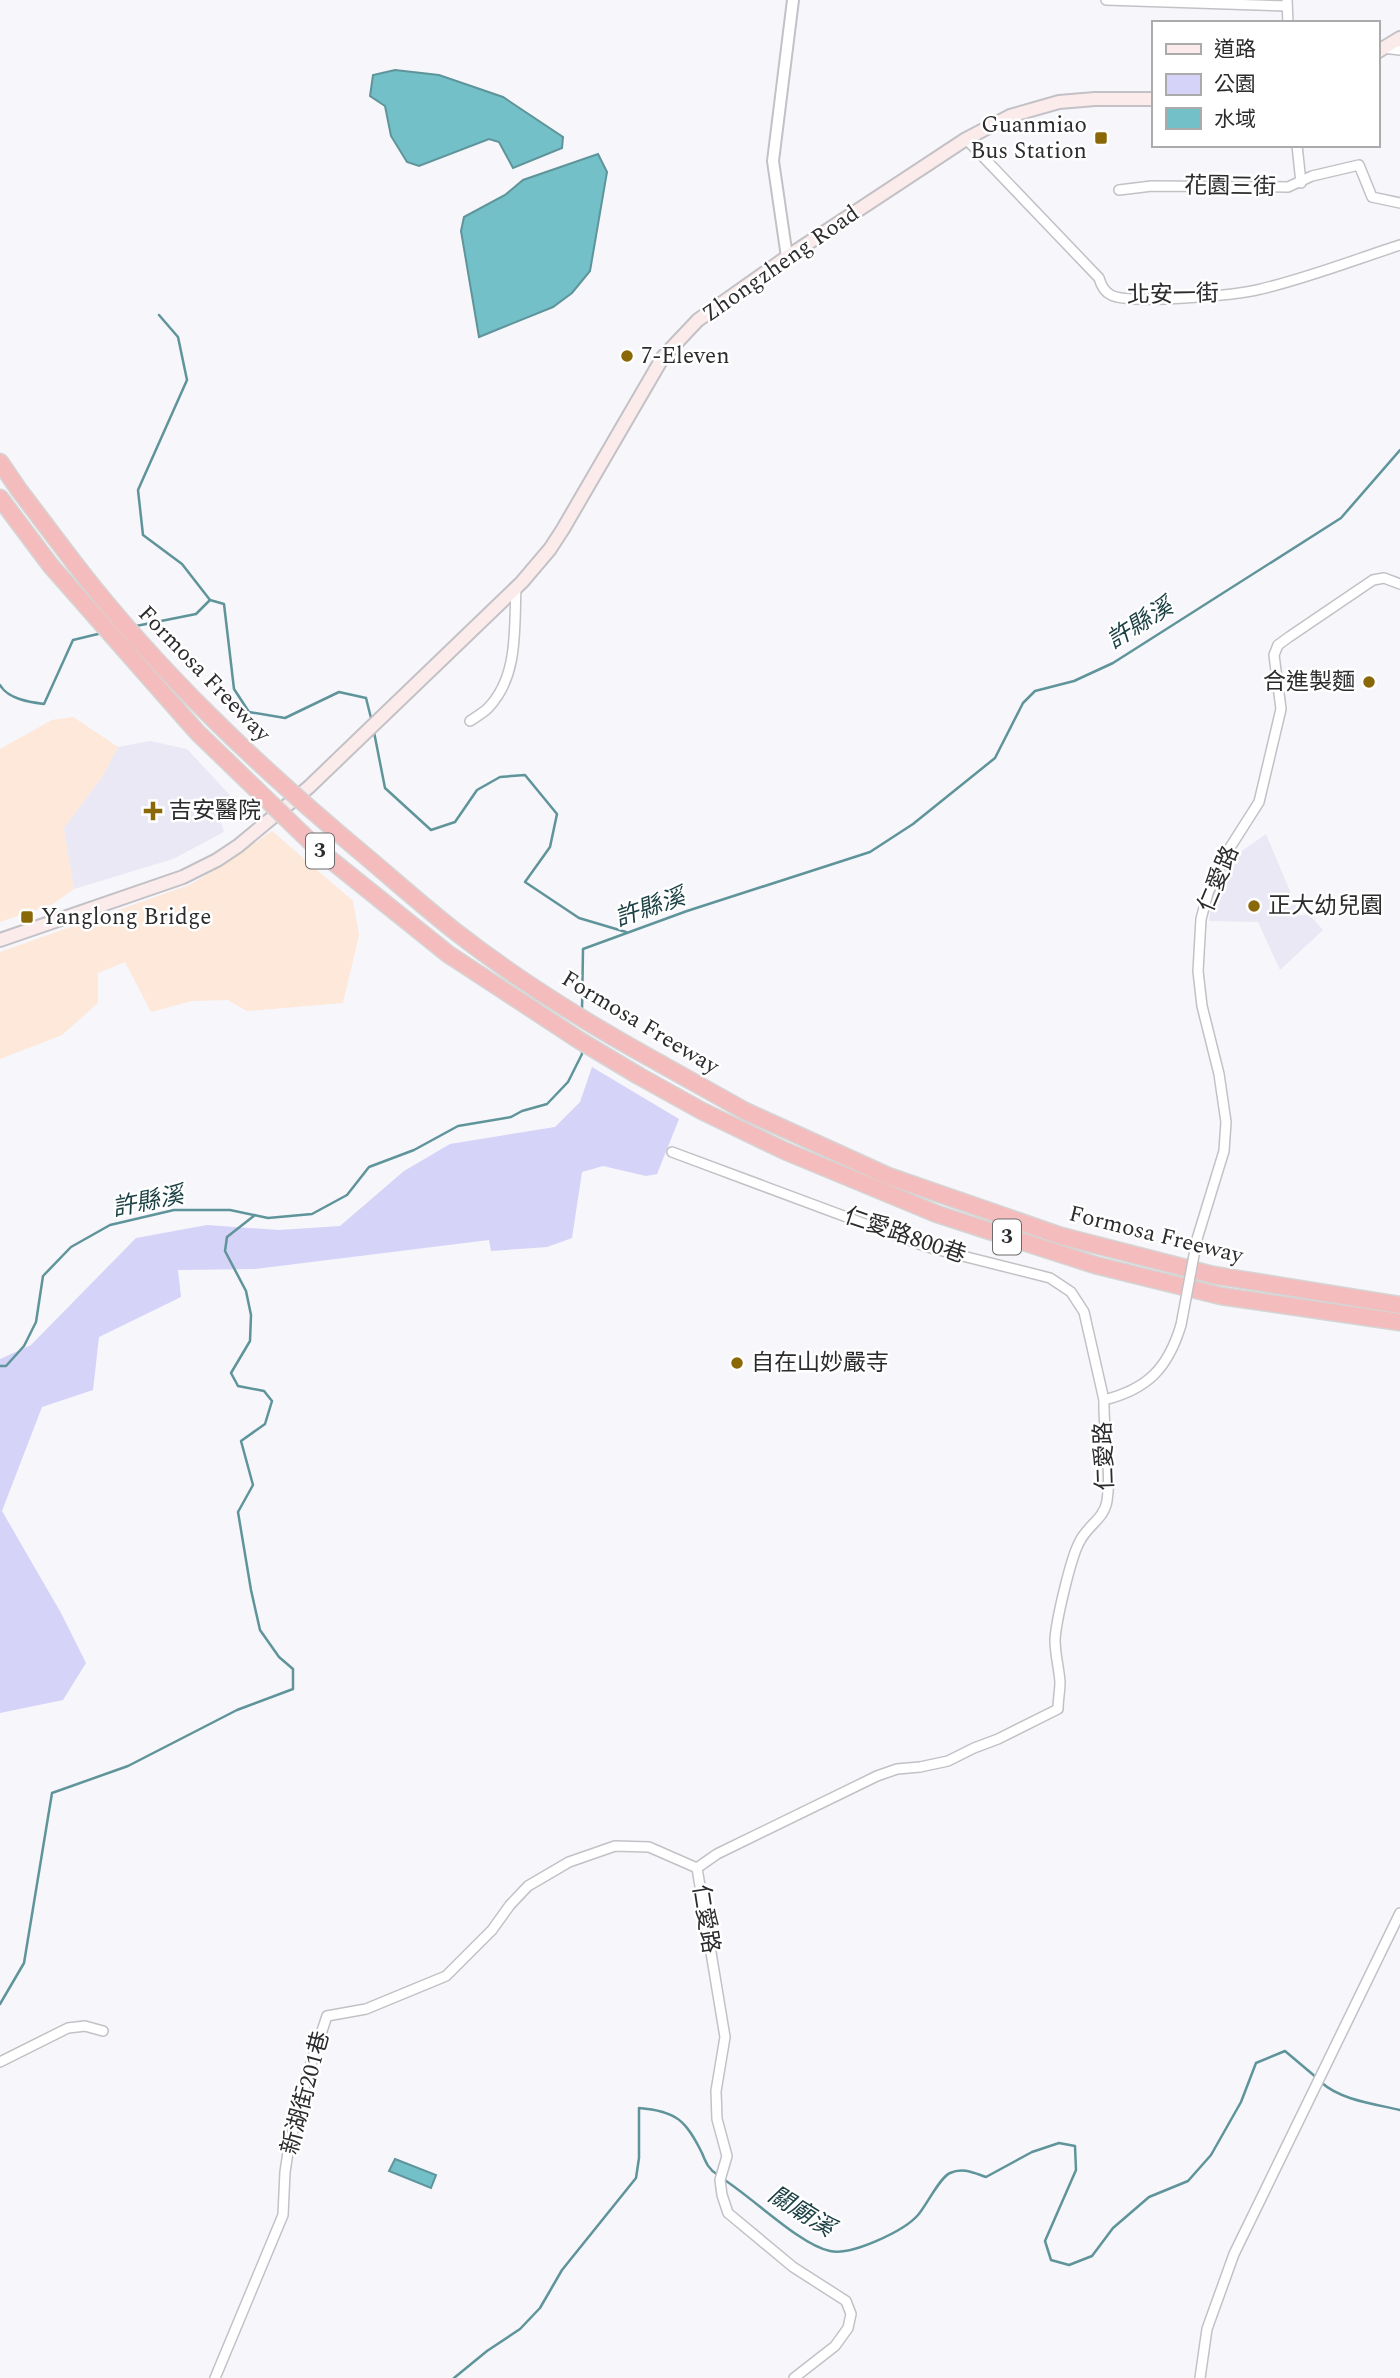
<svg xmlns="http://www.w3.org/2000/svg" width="1400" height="2378" font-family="Spectral,'Noto Sans TC',serif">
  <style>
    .industrial { fill: #fde8d9 }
    .built { fill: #e9e8f4 }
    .green { fill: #d5d3f8 }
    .water { fill: #73c0c8; stroke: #5e949a; stroke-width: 2 }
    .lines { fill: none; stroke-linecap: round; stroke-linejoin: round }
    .stream { stroke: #5e949a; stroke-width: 2.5 }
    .minor-casing { stroke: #c2c2c6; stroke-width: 12 }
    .tertiary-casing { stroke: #c2c2c6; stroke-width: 14 }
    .secondary-casing { stroke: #c2c2c6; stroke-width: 16 }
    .motorway-casing { stroke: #d5d5d5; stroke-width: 19 }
    .minor { stroke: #fff; stroke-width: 9 }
    .tertiary { stroke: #fff; stroke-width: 10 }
    .secondary { stroke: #fcebeb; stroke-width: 12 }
    .motorway { stroke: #f4bcbc; stroke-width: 16 }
    .minor-bridge-casing { stroke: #c2c2c6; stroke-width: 12; stroke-linecap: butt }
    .motorway-bridge-casing { stroke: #d5d5d5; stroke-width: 19; stroke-linecap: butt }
    .minor-bridge { stroke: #fff; stroke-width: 9 }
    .motorway-bridge { stroke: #f4bcbc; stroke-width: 16 }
    .poi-dot { fill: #8a6707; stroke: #fff; stroke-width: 2.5 }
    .labels { text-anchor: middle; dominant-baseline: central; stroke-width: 5; stroke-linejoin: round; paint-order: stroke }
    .shield { fill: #fff; stroke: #6b6b6d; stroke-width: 2 }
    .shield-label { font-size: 21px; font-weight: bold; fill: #2c2c2e }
    .poi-label { font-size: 23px; fill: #2c2c2e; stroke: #fff; text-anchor: start }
    .street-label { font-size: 23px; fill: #2c2c2e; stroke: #fff }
    .water-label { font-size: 24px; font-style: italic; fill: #1c4145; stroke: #fff }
  </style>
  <rect width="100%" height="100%" fill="#f6f6fb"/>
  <g class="industrial">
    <polygon points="73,717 118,747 103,776 64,828 74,889 53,904 0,922 0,749 52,720"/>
    <polygon points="272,831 353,901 359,935 343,1003 247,1011 228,1000 192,1001 151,1012 125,962 98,973 98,1003 62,1035 0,1059 0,952 189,885 220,867"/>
  </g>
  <g class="built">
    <polygon points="150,741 187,749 239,805 219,816 224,832 173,859 74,889 64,828 103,776 118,747"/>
    <polygon points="1266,834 1300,915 1310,915 1323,930 1280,970 1258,922 1209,921 1212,898 1226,862"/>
  </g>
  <polygon class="green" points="592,1067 679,1119 657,1174 646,1176 603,1166 582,1172 572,1238 547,1247 491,1251 489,1240 255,1269 178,1270 181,1297 99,1337 93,1390 42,1407 2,1511 61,1613 86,1663 63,1700 0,1713 0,1359 31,1345 136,1238 207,1225 279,1230 340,1226 404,1171 450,1144 555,1127 580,1102"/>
  <g class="water">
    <polygon points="395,70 439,75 503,97 563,137 562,148 513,168 499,142 489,139 419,166 407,162 391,136 385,106 370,96 373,75"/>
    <polygon points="598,154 607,172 590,271 572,293 553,307 479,337 461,231 464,217 505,195 523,180"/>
    <polygon points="395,2159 436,2175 431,2188 389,2171"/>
  </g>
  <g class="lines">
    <g class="stream">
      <polyline points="159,315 178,337 187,380 138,490 143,535 182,564 210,600"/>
      <polyline points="136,626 196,614 210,600 224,604 234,689 249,712 285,718 339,692 366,698 372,722"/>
      <path d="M 0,685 C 8,699 29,702 44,704 L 73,640 L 102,633"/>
      <polyline points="374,732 385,788 431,830 455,822 477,790 500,777 525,775 557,814 550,847 525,882 579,918 626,932"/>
      <polyline points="582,1011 583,949 687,911 870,852 913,824 995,758 1023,703 1035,691 1074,681 1113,663 1341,518 1400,450"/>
      <polyline points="0,1366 6,1366 24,1346 36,1322 43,1276 71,1247 110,1225 174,1210 230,1210 268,1218 312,1214 347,1195 369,1167 414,1150 458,1126 511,1117 522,1111 547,1104 568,1082 582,1054 582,1050"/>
      <polyline points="0,2004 24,1963 52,1793 128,1766 237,1710 293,1689 293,1669 279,1657 260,1630 251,1590 238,1512 253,1485 241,1441 265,1424 272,1401 264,1391 238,1386 231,1373 250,1341 251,1315 246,1291 225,1251 227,1237 255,1215"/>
      <path d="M 1322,2083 C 1341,2100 1375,2104 1400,2110"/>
      <path d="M 723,2179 C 752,2197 800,2245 830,2251 C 851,2256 904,2231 918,2215 C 927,2205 939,2178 950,2173 C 963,2167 974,2173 986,2177 L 1032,2152 L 1059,2143 L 1075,2146 L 1076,2170 L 1045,2241 L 1051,2260 L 1069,2265 L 1092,2256 L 1113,2228 L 1149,2197 L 1188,2181 L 1211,2155 L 1241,2102 L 1256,2063 L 1285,2051 L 1317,2078"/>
      <path d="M 454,2378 L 487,2351 L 520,2329 L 540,2308 L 562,2270 L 636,2178 L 639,2158 L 639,2108 C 677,2111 686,2121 702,2153 C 706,2163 709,2170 718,2175"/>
    </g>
    <g class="minor-casing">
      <g id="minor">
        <polyline points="1106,0 1287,6"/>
        <polyline points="1287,0 1288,23"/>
        <polyline points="1383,48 1400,50"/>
        <path d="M 966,139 L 1099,278 C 1101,285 1105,292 1111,295 C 1130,305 1238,295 1261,289 C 1308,278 1354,260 1400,245"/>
        <polyline points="1297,145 1301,183"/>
        <polyline points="1119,190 1152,186 1288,187 1312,176 1359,165 1372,197 1400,203"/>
        <path d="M 470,721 C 476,717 483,713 488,708 C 519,676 514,628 516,587"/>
        <polyline points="672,1152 927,1247 1050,1278 1071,1292 1084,1312 1104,1400"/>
        <polyline points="1197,1239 1224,1151 1226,1122 1219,1074 1202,1006 1198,971 1201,919 1208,893 1224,857 1259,802 1281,709 1274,655 1278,645 1289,637 1373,580 1384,578 1400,584"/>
        <polyline points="0,2062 68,2028 85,2026 103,2031"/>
        <polyline points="215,2378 283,2215 285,2172 289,2146 308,2073 327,2016 366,2009 446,1976 492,1930 510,1905 528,1886 569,1862 615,1846 649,1847 697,1868"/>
        <path d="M 794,2378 L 835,2346 L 848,2328 L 851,2314 L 846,2301 L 793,2267 L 728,2213 L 722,2195 L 720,2180 L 727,2156 L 717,2119 L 716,2091 L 725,2037 L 697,1868 L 717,1854 L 877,1776 L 897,1769 L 920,1767 L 948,1761 L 974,1748 L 998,1739 L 1058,1709 C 1058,1700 1060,1691 1060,1682 C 1059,1668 1055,1654 1055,1640 C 1056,1621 1071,1556 1080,1541 C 1087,1526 1104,1519 1107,1501 C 1112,1468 1103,1434 1104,1400 C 1148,1389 1168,1368 1181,1325"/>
        <polyline points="1200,2378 1207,2329 1234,2254 1400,1913"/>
      </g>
    </g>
    <g class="tertiary-casing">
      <polyline id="tertiary" points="787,257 773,161 793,0"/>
    </g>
    <g class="secondary-casing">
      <g id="secondary">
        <polyline points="1377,52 1400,38"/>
        <polyline points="0,940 183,877 217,860 238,846 309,787 522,582 550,549 563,529 663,357 698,320 787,257 966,139 1010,116 1059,102 1095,99 1153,99"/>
      </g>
    </g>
    <g class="motorway-casing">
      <g id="motorway">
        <polyline points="0,462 19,490 75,564"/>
        <polyline points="0,498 51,566"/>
        <polyline points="661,1064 745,1111 888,1176 1061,1236 1213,1275 1400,1305"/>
        <polyline points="639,1076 702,1111 785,1151 937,1214 1095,1265 1221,1296 1400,1322"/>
      </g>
    </g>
    <use href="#minor" class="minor"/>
    <use href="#tertiary" class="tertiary"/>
    <use href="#secondary" class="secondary"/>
    <use href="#motorway" class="motorway"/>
    <g class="minor-bridge-casing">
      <polyline id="minor-bridge" points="1181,1325 1197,1239"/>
    </g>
    <g class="motorway-bridge-casing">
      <g id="motorway-bridge">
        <path d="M 75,564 C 159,673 258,766 363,854 C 394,880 424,907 456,932 C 520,982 590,1025 661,1064"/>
        <polyline points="51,566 197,732 321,852 448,954 579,1040 639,1076"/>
      </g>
    </g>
    <use href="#minor-bridge" class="minor-bridge"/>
    <use href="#motorway-bridge" class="motorway-bridge"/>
  </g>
  <g class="poi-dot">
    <rect x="1094" y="131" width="14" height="14" rx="3.5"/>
    <circle cx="627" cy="356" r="7"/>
    <circle cx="1369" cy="682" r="7"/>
    <path d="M149.5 800.5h7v7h7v7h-7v7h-7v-7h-7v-7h7z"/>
    <circle cx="1254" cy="906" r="7"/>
    <rect x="20" y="910" width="14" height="14" rx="3.5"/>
    <circle cx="737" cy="1363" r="7"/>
  </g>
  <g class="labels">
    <g class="shield">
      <rect x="306" y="833.5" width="28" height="35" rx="5"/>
      <rect x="993" y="1219.5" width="28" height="35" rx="5"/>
    </g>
    <g class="shield-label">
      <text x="320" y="851">3</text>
      <text x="1007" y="1237">3</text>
    </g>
    <g class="poi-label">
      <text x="1087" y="125" text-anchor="end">Guanmiao<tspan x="1087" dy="26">Bus Station</tspan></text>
      <text x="641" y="356">7-Eleven</text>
      <text x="1355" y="682" text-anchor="end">合進製麵</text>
      <text x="169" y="811">吉安醫院</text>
      <text x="1268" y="906">正大幼兒園</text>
      <text x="41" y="917">Yanglong Bridge</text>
      <text x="751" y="1363">自在山妙嚴寺</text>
    </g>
    <g class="street-label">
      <text transform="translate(1230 187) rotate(1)">花園三街</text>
      <text transform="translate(781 264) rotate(-35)">Zhongzheng Road</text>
      <text transform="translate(1173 295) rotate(-1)">北安一街</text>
      <text transform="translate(204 674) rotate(46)">Formosa Freeway</text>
      <text transform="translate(1219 879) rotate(-67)">仁愛路</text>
      <text transform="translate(640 1023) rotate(31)">Formosa Freeway</text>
      <text transform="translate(1156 1235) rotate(14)">Formosa Freeway</text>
      <text transform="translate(905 1236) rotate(19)">仁愛路800巷</text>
      <text transform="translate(1105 1456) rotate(-92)">仁愛路</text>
      <text transform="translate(705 1919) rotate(81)">仁愛路</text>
      <text transform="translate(306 2093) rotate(-75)">新湖街201巷</text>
    </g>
    <g class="water-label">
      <text transform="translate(1140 624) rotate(-32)">許縣溪</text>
      <text transform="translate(650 908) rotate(-19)">許縣溪</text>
      <text transform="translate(148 1202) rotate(-11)">許縣溪</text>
      <text transform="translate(801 2212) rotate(32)">關廟溪</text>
    </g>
  </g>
  <rect x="1152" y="21" width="228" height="126" fill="#ffffff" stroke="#ababab" stroke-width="2"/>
  <rect x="1166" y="44" width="35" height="10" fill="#fcebeb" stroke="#ababab" stroke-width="2"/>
  <text x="1214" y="56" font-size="21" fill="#2c2c2e">道路</text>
  <rect x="1166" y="74" width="35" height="21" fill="#d5d3f8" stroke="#ababab" stroke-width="2"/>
  <text x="1214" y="91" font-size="21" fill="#2c2c2e">公園</text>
  <rect x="1166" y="108" width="35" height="21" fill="#73c0c8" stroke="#ababab" stroke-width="2"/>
  <text x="1214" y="126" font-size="21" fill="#2c2c2e">水域</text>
</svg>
